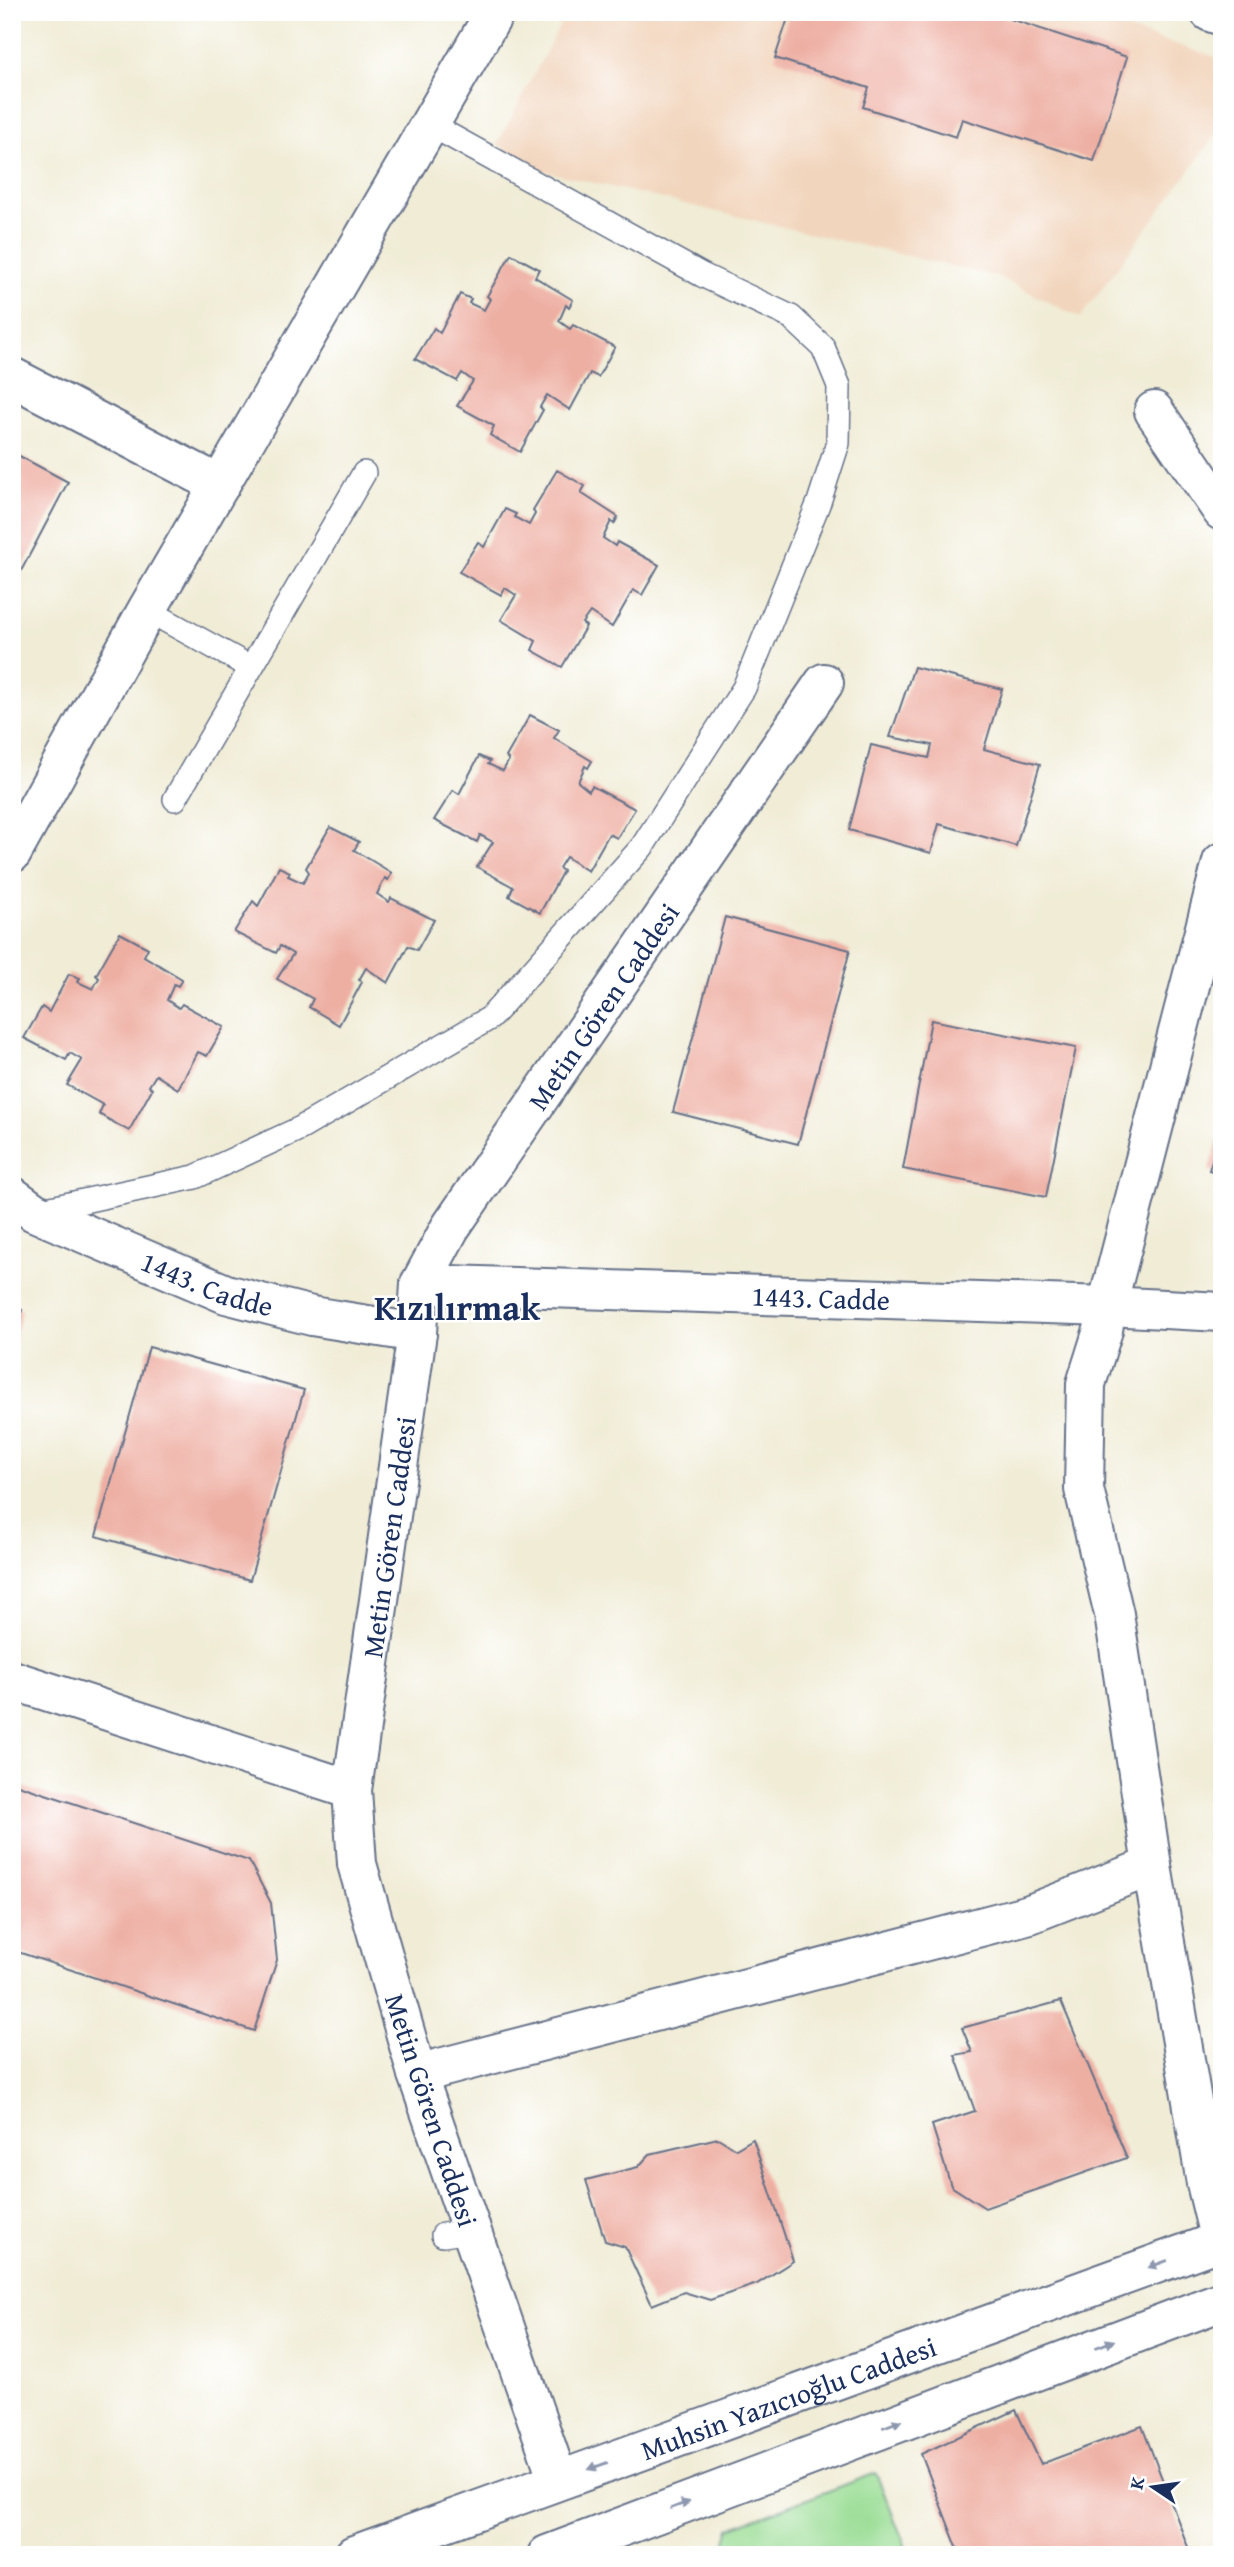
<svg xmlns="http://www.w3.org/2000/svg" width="1234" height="2567" font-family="'Gentium Book Plus',serif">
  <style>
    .built { fill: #f2d5bd }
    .green { fill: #9add94; stroke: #5a8679; stroke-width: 2 }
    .building { fill: #eeafa3 }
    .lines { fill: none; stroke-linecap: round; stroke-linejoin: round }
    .lane-casing { stroke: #667188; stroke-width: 26 }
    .street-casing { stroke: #667188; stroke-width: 42 }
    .secondary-casing { stroke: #667188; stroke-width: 42 }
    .lane { stroke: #fff; stroke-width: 23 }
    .street { stroke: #fff; stroke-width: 38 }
    .secondary { stroke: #fff; stroke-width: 38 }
    .oneway { fill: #8d97ae }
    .labels { text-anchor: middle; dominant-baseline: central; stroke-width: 5; stroke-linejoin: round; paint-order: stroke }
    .street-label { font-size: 28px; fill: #1b2f5e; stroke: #fff }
    .district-label { font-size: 35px; font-weight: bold; fill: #1b2f5e; stroke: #fff }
  </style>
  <rect width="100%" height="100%" fill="#fff"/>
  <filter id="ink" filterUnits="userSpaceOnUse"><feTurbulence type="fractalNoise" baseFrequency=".0143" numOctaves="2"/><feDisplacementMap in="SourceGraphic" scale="14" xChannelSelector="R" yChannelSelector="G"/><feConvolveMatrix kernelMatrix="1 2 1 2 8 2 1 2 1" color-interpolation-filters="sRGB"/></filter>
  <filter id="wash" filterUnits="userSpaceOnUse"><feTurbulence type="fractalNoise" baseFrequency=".00686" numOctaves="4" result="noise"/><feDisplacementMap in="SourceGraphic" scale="28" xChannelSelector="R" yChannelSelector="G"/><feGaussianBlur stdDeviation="1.57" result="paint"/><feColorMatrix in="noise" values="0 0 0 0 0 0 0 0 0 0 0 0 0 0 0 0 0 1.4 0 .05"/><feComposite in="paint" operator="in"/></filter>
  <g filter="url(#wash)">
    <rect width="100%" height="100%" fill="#f0ecd6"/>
    <polygon class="built" points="567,12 1072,12 1222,59 1222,127 1080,318 1001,278 535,169 497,144"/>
    <polygon class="green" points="876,2473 909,2555 722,2555 730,2528"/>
    <g id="blocks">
      <g class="building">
        <polygon points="790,12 996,12 995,14 1127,57 1094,161 962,119 956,137 863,107 869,88 775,58"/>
        <polygon points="511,254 539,269 535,277 573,300 569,307 566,305 559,321 570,329 573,325 615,347 598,377 590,373 570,410 547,395 540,407 543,410 520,452 490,435 494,426 457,406 473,381 462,373 457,381 415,359 434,328 440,333 460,294 471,299 469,303 484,310 490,299 487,296"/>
        <polygon points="12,452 68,482 20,573 12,569"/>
        <polygon points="557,470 585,486 581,493 618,517 614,524 611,521 603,538 615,546 617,542 659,565 642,595 633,590 612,627 590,612 582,623 586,626 562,667 532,650 536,641 501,620 516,595 505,588 501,595 459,572 478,542 484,547 505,509 516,514 514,517 529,525 535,514 533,510"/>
        <polygon points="914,667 1002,689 984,749 1040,764 1016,846 939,824 931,853 849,830 871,745 929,758 932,745 890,737"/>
        <polygon points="530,715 559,730 554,738 592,761 588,768 585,766 578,782 589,791 592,786 635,809 617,838 609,834 588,871 566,857 559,868 563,871 540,913 509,896 513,887 477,867 493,842 480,835 477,842 434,820 453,790 459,794 479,756 490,761 488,764 503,771 509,760 506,757"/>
        <polygon points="330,827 359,842 354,850 392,873 388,880 385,878 377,894 389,902 391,898 434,920 417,950 408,946 388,983 366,968 359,980 362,982 339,1025 309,1007 313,999 277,979 293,954 280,946 276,953 234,932 253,901 258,906 279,867 290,872 288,876 303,883 309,872 306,868"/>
        <polygon points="725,917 850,950 798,1144 673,1112"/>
        <polygon points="120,933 148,948 144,956 182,979 178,986 174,984 167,1000 179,1008 182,1004 224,1027 207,1056 198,1052 178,1089 156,1075 149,1086 152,1089 129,1131 99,1114 103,1105 67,1085 82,1060 70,1053 66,1060 24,1038 42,1007 49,1012 69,974 80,978 78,982 93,989 99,978 96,975"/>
        <polygon points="931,1020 1076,1048 1046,1197 903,1169"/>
        <polygon points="1221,1131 1222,1132 1222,1174 1209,1170"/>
        <polygon points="12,1307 22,1310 13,1345 12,1345"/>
        <polygon points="149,1347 304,1390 250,1580 96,1536"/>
        <polygon points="12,1783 249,1861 271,1903 277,1960 254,2031 12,1950"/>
        <polygon points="1061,2001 1127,2158 985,2208 951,2186 932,2125 975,2111 955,2055 972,2052 962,2028"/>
        <polygon points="718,2138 736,2149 753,2139 793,2261 757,2284 710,2300 684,2292 652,2305 625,2247 605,2241 586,2180 638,2167 650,2154"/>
        <polygon points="1016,2410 1041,2464 1142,2426 1191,2555 960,2555 921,2454"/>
      </g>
    </g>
  </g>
  <g filter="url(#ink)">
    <use href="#blocks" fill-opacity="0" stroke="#667188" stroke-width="2"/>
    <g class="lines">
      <g class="lane-casing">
        <g id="lane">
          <polyline points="147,610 250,667"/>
          <polyline points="175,799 364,473"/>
          <polyline points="37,1211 195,1177 301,1128 490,1018 642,847 744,688 819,502 838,443 839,386 823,347 791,317 702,275 429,124"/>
          <polyline points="443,2235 471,2231"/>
        </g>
      </g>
      <g class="street-casing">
        <g id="street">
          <polyline points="12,377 220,485"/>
          <polyline points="1154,411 1222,511"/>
          <polyline points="12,853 147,610 495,12"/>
          <path id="s1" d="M 12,1196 L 34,1212 L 226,1294 L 312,1316 L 417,1333"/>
          <path id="s2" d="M 420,1284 L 1107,1306 L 1222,1312"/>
          <polyline points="12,1680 352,1790"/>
          <polyline points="1152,1866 1206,2183 1220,2241"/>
          <polyline points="417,2074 1030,1914 1152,1866 1114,1614 1084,1489 1086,1384 1103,1330 1107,1306 1222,862"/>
          <path id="s3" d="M 558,2480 L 417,2074 L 357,1864 L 352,1790 L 417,1333 L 420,1284 L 450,1228 L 824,683"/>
        </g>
      </g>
      <g class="secondary-casing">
        <g id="secondary">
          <polyline points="1210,12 1222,16"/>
          <path id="s4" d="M 354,2555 L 1222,2240"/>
          <polyline points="547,2555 1222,2301"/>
        </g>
      </g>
      <use href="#lane" class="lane"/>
      <use href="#street" class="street"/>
      <use href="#secondary" class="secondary"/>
    </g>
    <defs><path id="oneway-solid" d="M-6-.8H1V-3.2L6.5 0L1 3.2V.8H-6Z" transform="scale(1.75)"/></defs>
    <g class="oneway">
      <use href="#oneway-solid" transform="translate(1158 2264) rotate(160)"/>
      <use href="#oneway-solid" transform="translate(1105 2344) rotate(-21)"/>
      <use href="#oneway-solid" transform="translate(892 2424) rotate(-21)"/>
      <use href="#oneway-solid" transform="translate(598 2466) rotate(160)"/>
      <use href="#oneway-solid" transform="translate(680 2505) rotate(-21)"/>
    </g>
  </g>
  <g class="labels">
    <g class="street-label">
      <text stroke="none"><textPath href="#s3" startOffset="1566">Metin Gören Caddesi</textPath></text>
      <text stroke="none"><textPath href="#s1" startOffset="215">1443. Cadde</textPath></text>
      <text stroke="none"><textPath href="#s2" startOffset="401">1443. Cadde</textPath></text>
      <text stroke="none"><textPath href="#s3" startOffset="978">Metin Gören Caddesi</textPath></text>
      <text transform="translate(432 2110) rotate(72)">Metin Gören Caddesi</text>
      <text stroke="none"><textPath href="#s4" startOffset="462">Muhsin Yazıcıoğlu Caddesi</textPath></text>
    </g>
    <g class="district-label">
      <text x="457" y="1307">Kızılırmak</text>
    </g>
  </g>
  <rect width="1234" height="2567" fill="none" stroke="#fff" stroke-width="42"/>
  <g transform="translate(1153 2487) rotate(283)" stroke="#ffffff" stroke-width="5" paint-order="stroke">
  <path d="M0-5L12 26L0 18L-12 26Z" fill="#1b2f5e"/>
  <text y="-10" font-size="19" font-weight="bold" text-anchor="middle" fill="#1b2f5e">K</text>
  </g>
</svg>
